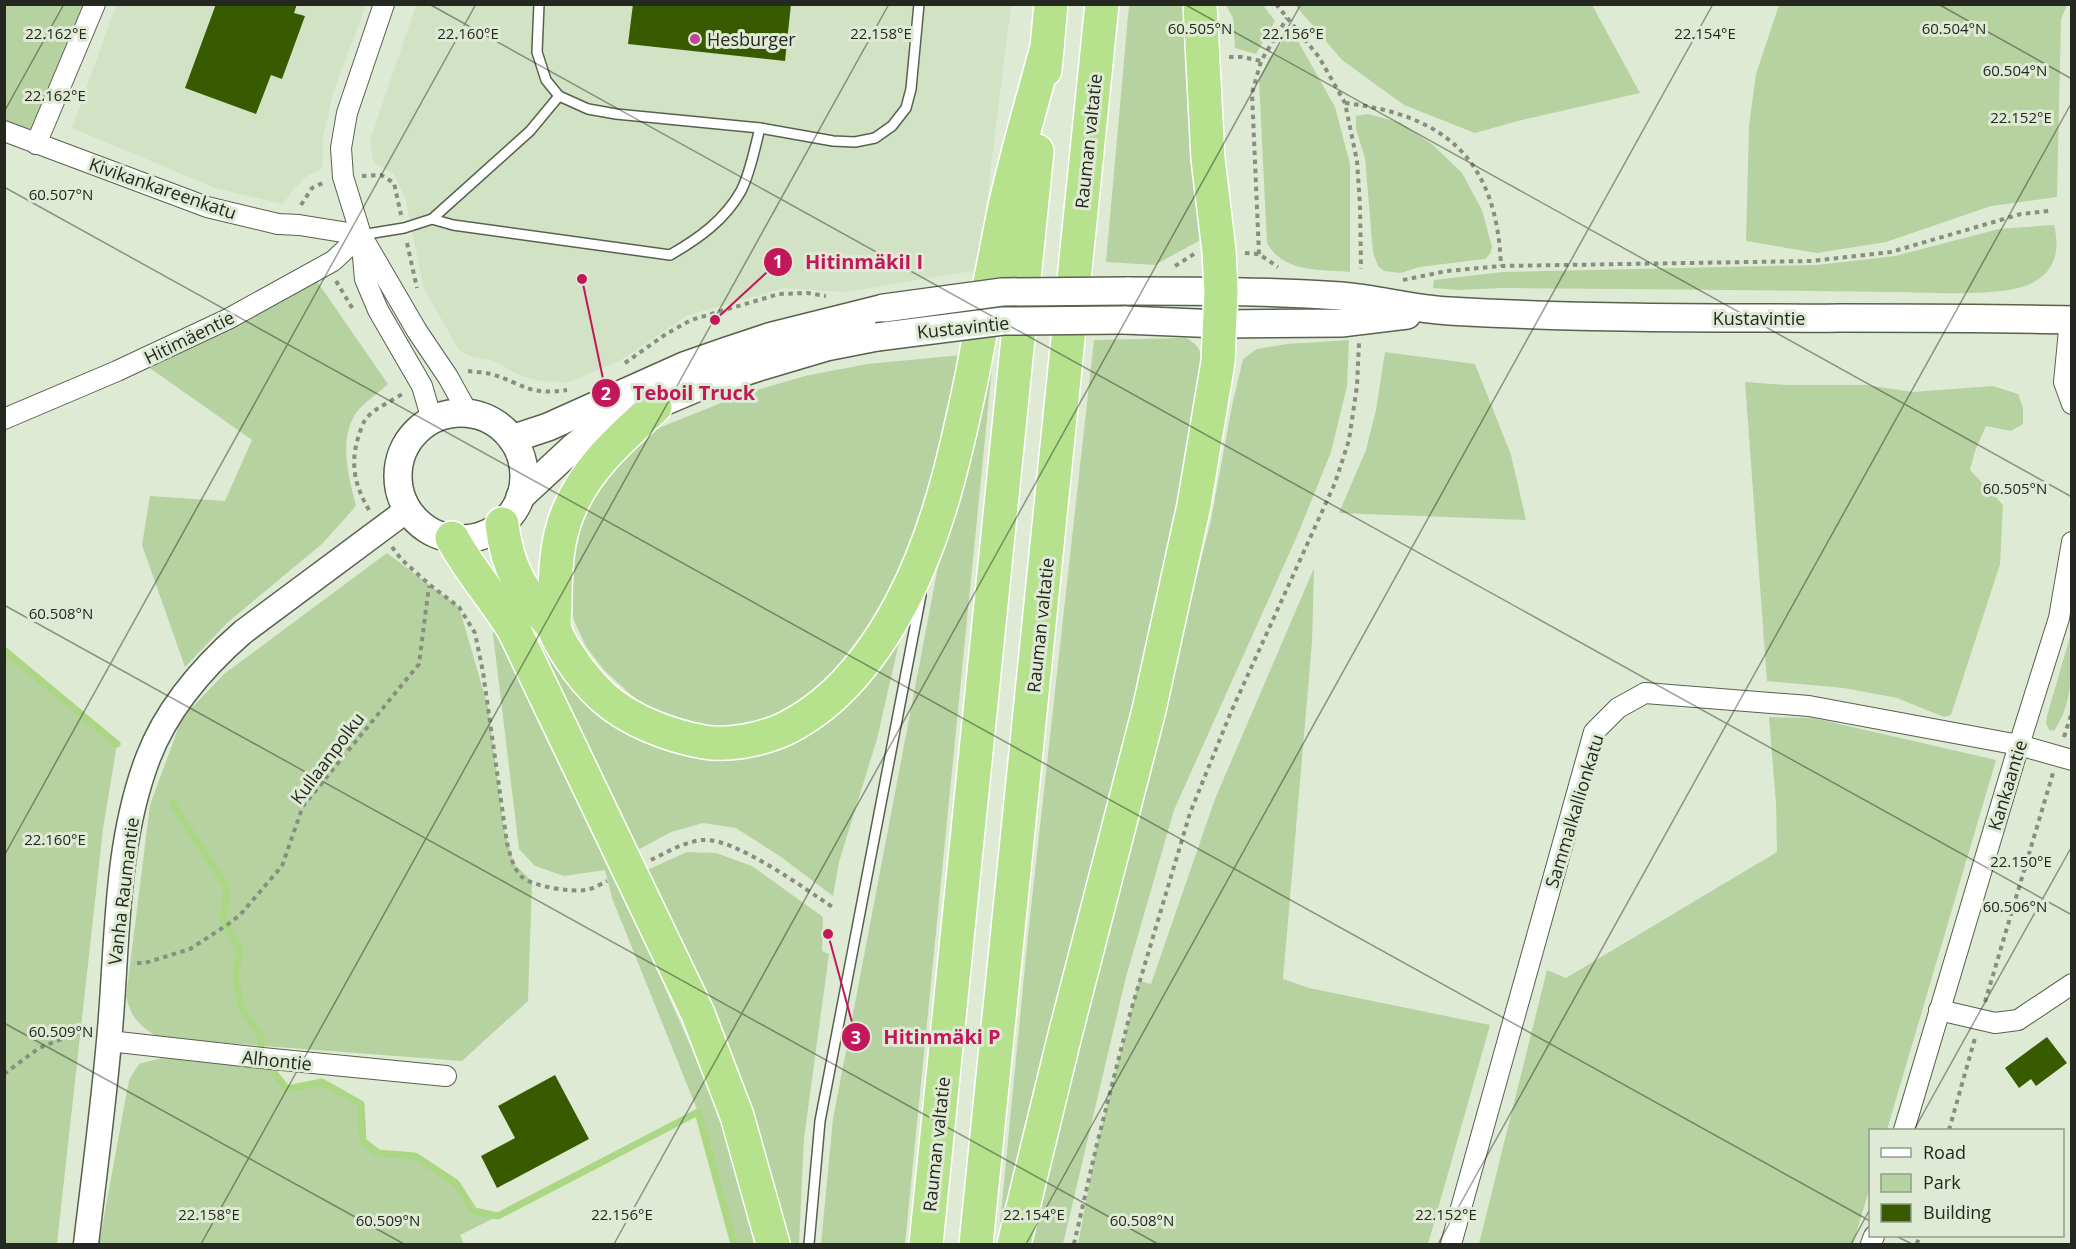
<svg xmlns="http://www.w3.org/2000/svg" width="2076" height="1249" font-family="'Open Sans',sans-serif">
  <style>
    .built { fill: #d2e2c4 }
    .green { fill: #b7d2a1 }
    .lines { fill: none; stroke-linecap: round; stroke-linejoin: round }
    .stream { stroke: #abd684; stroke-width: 7 }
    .building { fill: #385b00 }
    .service-casing { stroke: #57624e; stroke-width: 12 }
    .minor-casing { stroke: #57624e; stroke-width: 22 }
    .tertiary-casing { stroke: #57624e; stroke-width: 27 }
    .secondary-casing { stroke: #57624e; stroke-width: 30 }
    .motorway-casing { stroke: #fff; stroke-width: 36 }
    .path { stroke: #878f7f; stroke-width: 4; stroke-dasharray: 4.5 4.5; stroke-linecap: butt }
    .service { stroke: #fff; stroke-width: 9 }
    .minor { stroke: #fff; stroke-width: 20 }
    .tertiary { stroke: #fff; stroke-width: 24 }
    .secondary { stroke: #fff; stroke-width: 27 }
    .motorway { stroke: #b6e18d; stroke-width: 33 }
    .secondary-bridge-casing { stroke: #57624e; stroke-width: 30; stroke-linecap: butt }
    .secondary-bridge { stroke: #fff; stroke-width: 27 }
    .ticks { fill: none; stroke: #242820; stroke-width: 1.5; stroke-opacity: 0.45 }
    .poi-dot { fill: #bd469b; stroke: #deead3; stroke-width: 2 }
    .labels { text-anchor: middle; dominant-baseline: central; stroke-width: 6; stroke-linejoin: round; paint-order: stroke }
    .poi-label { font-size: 18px; fill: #242820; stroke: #deead3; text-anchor: start }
    .street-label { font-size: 18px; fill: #242820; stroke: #deead3 }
    .ticks-label { font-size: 15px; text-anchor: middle; fill: #242820; stroke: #deead3; stroke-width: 6; stroke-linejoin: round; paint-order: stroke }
    .leader { fill: none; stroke: #c2185b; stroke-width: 2 }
    .callout-dot { fill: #c2185b; stroke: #deead3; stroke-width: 2 }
    .mark-label { font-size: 18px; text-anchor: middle; font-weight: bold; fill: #fff }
    .callout-label { font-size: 20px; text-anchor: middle; font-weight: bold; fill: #c2185b; stroke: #deead3; stroke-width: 6; stroke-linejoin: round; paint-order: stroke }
  </style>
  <rect width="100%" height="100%" fill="#deead3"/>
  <g class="built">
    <polygon points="116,5 366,5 333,93 323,137 322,168 306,177 293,190 283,204 215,188 72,128"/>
    <polygon points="416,5 1011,5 978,270 845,292 785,288 688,315 621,360 569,382 540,381 521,376 492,360 472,357 459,350 424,289 405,197 394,174 374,163 370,141"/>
  </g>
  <g class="green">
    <polygon points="4,5 95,5 36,144 5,131"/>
    <polygon points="1129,5 1185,5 1185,47 1204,238 1155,265 1106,262"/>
    <polygon points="1226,5 1263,5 1275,21 1256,54 1235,48 1233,18"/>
    <polygon points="1295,5 1592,5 1640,93 1518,121 1475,133 1404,105 1342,60"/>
    <polygon points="1779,5 2067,5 2061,19 2057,197 1991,206 1886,242 1817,253 1746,241 1749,126 1756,74"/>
    <path d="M 1286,37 L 1293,38 L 1299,43 L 1335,107 L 1350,164 L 1350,272 C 1319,269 1284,273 1267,243 L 1259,80 L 1269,58 Z"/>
    <polygon points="1368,114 1401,123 1433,145 1462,173 1482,210 1492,247 1490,254 1485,259 1419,267 1401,273 1384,271 1378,266 1373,252 1365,158 1356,129 1356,116"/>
    <path d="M 2054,225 C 2060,249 2056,271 2032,283 C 2005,298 1921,292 1888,292 C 1760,290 1631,289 1502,288 L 1458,290 L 1433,288 L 1434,280 L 1503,272 L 1817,265 L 1895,256 L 1999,229 Z"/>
    <path d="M 316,280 L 388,384 C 379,393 364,402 356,413 C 338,441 349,477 356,506 L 323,543 L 227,623 L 185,667 L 142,545 L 150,496 L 225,501 L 252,440 L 147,366 Z"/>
    <path d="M 1186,338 C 1198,345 1202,350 1202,364 L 1179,501 L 1112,795 L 998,1244 L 1028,935 L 1094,340 Z"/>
    <polygon points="1349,340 1347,386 1331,452 1297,536 1174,810 1126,977 1063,1244 1029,1244 1211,520 1232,406 1243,359 1257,349 1287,344"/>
    <polygon points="988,348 994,348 905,1244 821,1244 833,1119 940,556"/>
    <polygon points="1385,352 1475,364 1511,455 1526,520 1339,513 1366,450 1376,410"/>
    <polygon points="962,355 921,524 900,575 867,634 819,691 772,722 711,731 650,710 629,693 604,670 587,648 575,623 569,605 567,578 579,513 619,461 656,429 746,393 805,376 867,364"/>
    <polygon points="1745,382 1787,385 1866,385 1913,392 1993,386 2018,394 2023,408 2023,424 2011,431 1986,426 1975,451 1970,470 2003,505 2000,564 1951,715 1944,717 1897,698 1844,688 1767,681"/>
    <path d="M 387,553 L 459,607 L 488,707 L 504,829 L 514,864 L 532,881 L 528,1001 L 462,1061 L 159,1038 C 140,1026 132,1019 126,997 L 150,805 L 182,718 L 224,674 Z"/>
    <polygon points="1314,568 1312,642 1283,979 1309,988 1490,1025 1428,1244 1078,1244 1096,1148 1139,981 1151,984 1215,799"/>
    <polygon points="506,585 551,661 573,690 612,724 649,743 682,753 764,748 904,621 877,739 839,862 833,896 781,857 736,828 703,823 671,832 636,851"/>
    <polygon points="492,626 613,869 715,1102 760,1244 734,1244 698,1112 612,898 605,870 564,876 535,866 519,849"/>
    <path d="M 2071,633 C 2072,667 2074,702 2054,731 L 2049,730 L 2046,723 L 2047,716 Z"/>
    <polygon points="5,650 117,744 103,829 57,1244 5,1244"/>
    <polygon points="1769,717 1813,718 1996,760 1887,1130 1870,1130 1870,1187 1853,1244 1479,1244 1547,970 1566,978 1777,852 1776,803"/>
    <polygon points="687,852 716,853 752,866 823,917 822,951 829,954 804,1138 799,1244 791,1244 753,1126 645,871"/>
    <polygon points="165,1057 270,1069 287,1089 322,1082 361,1104 363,1141 378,1153 415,1156 456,1183 474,1211 498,1216 460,1235 464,1244 99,1244 129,1080 139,1064"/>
  </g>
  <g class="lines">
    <g class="stream">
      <polyline points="4,650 117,744"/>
      <polyline points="173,804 227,888 223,919 240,950 235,976 242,1009 260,1035 262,1058 287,1089 322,1082 361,1104 363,1141 378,1153 415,1156 456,1183 474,1211 498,1216 698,1112 734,1244"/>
    </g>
  </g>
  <g class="building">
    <polygon points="216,4 297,4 294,13 305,16 282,79 271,75 256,114 185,88"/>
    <polygon points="633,4 791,4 785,61 628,44"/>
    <polygon points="2047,1037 2067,1063 2036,1086 2031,1079 2019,1088 2005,1068"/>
    <polygon points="555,1075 589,1139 497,1188 481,1156 515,1138 498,1106"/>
  </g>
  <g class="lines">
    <g class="service-casing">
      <g id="service">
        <polyline points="539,4 537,52 546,80 559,96 588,109 616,114 760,128 833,141 855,142 875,138 892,126 906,108 911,89 919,4"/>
        <polyline points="432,219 530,131 559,96"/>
        <path d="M 361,235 L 404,228 L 432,219 L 453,225 L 670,255 C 698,239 725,220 741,191 C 750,174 755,147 760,128"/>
        <polyline points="809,1244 820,1121 921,595"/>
      </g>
    </g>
    <g class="minor-casing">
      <g id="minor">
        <polyline points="384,4 347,113 341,148 343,177 361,235 365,279 378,310 422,386 432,420"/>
        <polyline points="4,131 207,207 278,224 299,225 361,235 417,331 448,377 468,413"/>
        <polyline points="36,144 95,4"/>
        <polyline points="2070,320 2064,382 2072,404"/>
        <polyline points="4,419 117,371 228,319 333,261 361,235"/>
        <polyline points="1939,1010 1995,1023 2018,1020 2072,984"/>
        <polyline points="109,1041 262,1058 446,1076"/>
        <polyline points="1904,1130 2019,745 2059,618 2072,542"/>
        <polyline points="1451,1244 1594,732 1618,708 1645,693 1809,706 2019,745 2072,760"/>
        <polyline points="1871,1244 1874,1236"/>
      </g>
    </g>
    <g class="tertiary-casing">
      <path id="tertiary" d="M 86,1244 C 94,1177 103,1109 109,1041 C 118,947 114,847 148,758 C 167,708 204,666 243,632 L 407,510"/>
    </g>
    <g class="secondary-casing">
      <g id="secondary">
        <path d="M 1127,291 C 1198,291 1270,291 1341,296 C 1377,299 1413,309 1449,311 C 1656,323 1864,315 2072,320"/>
        <polyline points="1124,320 1220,324 1341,323 1407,315"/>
        <circle cx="461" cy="476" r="63"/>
        <polyline points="512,439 548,427 684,366 727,351 772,336 884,308"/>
        <polyline points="520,497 575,446 597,430 701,386 762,366 826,347 877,337"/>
      </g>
    </g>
    <g class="motorway-casing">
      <g id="motorway">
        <polyline points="1045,70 1051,4"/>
        <path d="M 655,407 C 622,437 587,467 569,510 C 556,540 555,572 555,605 C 555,613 553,623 555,630 C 558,640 565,650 571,659 C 580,673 591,686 604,698 C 630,721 670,736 704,742 C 728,746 758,740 780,731 C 836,706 874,655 902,602 C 938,533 955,457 971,381 C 982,326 992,271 1003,216 C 1015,159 1032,103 1047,47"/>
        <path d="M 502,524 C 507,571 524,594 555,629"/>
        <path d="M 452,538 C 470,571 494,598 514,630 L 698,1014 L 737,1116 L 773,1244"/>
        <polyline points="926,1244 1037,151"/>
        <polyline points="976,1244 1102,4"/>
        <polyline points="1014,1244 1065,1035 1149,710 1194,505 1218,362 1221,291 1219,251 1208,159 1200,4"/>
      </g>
    </g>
    <g class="path">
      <polyline points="1276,4 1319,57 1345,103 1357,161 1360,206 1361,269"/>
      <polyline points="1229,57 1242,57 1261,61"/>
      <path d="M 1345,103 C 1447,115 1497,161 1501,266"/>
      <polyline points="362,176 381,175 394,183 401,215"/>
      <polyline points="301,205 312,188 325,182"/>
      <polyline points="407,243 417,288"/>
      <polyline points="1245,253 1259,254 1278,267"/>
      <polyline points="1259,254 1252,93 1261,61 1287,18"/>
      <polyline points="1175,266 1194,254"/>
      <polyline points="1403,280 1447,271 1501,266 1812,261 1891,252 2021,214 2049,211"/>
      <polyline points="336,281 354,311"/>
      <polyline points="625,363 666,334 691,320 779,294 807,293 826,296"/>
      <path d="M 468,371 C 475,372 484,372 491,374 C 524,384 529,396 567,390"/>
      <path d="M 369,510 C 355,486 350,465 358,438 C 360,432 362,425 365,420 C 374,408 392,401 404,393"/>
      <path d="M 392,547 L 402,560 L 430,585 L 459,607 L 475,633 L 483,672 L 507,843 C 510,854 513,869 522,877 C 534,887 571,892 586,890 C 593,889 601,884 607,881"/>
      <polyline points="2064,737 2072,712"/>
      <path d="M 651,860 C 667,852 686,841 703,840 C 736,838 805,889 834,908"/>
      <polyline points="137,963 145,963 190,949 227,925 240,915 282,866 303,806 419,664 429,586"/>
      <polyline points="1985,1002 2053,773"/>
      <polyline points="4,1074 39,1048 87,1029"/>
      <polyline points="1949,1130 1975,1038"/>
      <polyline points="1074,1244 1096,1148 1130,1014 1190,813 1231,712 1335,483 1349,440 1357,386 1359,343"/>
      <polyline points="1917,1244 1919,1236"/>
    </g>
    <use href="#service" class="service"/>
    <use href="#minor" class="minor"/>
    <use href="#tertiary" class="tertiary"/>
    <use href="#secondary" class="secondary"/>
    <use href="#motorway" class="motorway"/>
    <g class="secondary-bridge-casing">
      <g id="secondary-bridge">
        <polyline points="884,308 1002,292 1127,291"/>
        <polyline points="877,337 1003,321 1124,320"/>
      </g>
    </g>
    <use href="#secondary-bridge" class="secondary-bridge"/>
  </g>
  <path class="ticks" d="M 429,4 L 2072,915M 1184,4 L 2072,497M 1938,4 L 2072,79M 4,112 L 64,4M 4,187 L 1870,1221M 4,605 L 1158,1244M 4,856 L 476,4M 4,1023 L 404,1244M 1914,1130 L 2072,846M 1896,1236 L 1912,1244M 201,1244 L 889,4M 614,1244 L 1301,4M 1026,1244 L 1713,4M 1438,1244 L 2072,102M 1851,1244 L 1870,1209"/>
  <circle class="poi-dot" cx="695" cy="39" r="6"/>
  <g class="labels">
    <g class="poi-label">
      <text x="707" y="39">Hesburger</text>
    </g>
    <g class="street-label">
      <text transform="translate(1088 141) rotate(-84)">Rauman valtatie</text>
      <text transform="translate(163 188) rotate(19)">Kivikankareenkatu</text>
      <text x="1759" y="318">Kustavintie</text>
      <text transform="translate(963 327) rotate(-6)">Kustavintie</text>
      <text transform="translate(189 337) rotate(-26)">Hitimäentie</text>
      <text transform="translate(1040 625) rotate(-84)">Rauman valtatie</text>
      <text transform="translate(327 758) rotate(-53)">Kullaanpolku</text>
      <text transform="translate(2007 785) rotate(-73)">Kankaantie</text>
      <text transform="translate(1574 811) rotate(-73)">Sammalkallionkatu</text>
      <text transform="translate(123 891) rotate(-83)">Vanha Raumantie</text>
      <text transform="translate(277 1060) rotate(6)">Alhontie</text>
      <text transform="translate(936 1144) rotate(-84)">Rauman valtatie</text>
    </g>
  </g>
  <g class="ticks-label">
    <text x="1200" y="34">60.505°N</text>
    <text x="1954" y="34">60.504°N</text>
    <text x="56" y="39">22.162°E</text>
    <text x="468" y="39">22.160°E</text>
    <text x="881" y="39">22.158°E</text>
    <text x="1293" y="39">22.156°E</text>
    <text x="1705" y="39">22.154°E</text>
    <text x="2015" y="76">60.504°N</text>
    <text x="55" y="101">22.162°E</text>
    <text x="2021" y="123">22.152°E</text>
    <text x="61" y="200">60.507°N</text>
    <text x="2015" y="494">60.505°N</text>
    <text x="61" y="619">60.508°N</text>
    <text x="55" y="845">22.160°E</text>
    <text x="2021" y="867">22.150°E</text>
    <text x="2015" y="912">60.506°N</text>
    <text x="61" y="1037">60.509°N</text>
    <text x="209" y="1220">22.158°E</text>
    <text x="622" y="1220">22.156°E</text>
    <text x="1034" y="1220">22.154°E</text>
    <text x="1446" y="1220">22.152°E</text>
    <text x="388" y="1226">60.509°N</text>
    <text x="1142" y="1226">60.508°N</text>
  </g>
  <path class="leader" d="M715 320L778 262M582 279L606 393M828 934L856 1037"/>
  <g class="callout-dot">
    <circle cx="715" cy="320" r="6"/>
    <circle cx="582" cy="279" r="6"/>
    <circle cx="828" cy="934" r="6"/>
    <circle cx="778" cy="262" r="15"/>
    <circle cx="606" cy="393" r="15"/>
    <circle cx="856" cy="1037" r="15"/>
  </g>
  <g class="mark-label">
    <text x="778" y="268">1</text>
    <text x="606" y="400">2</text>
    <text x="856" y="1044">3</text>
  </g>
  <g class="callout-label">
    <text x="864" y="269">HitinmäkiI I</text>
    <text x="694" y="400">Teboil Truck</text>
    <text x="942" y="1044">Hitinmäki P</text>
  </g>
  <rect width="2076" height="1249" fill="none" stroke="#242820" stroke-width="12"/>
  <rect x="1869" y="1129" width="195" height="108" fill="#deead3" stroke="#949c8b" stroke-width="1.5"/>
  <rect x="1881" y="1148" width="30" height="9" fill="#ffffff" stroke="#949c8b" stroke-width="1.5"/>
  <text x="1923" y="1159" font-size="18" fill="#242820">Road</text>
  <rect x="1881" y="1174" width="30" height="18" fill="#b7d2a1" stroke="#949c8b" stroke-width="1.5"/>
  <text x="1923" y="1189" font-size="18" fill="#242820">Park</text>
  <rect x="1881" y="1204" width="30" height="18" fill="#385b00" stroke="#949c8b" stroke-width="1.5"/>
  <text x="1923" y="1219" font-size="18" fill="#242820">Building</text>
</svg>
